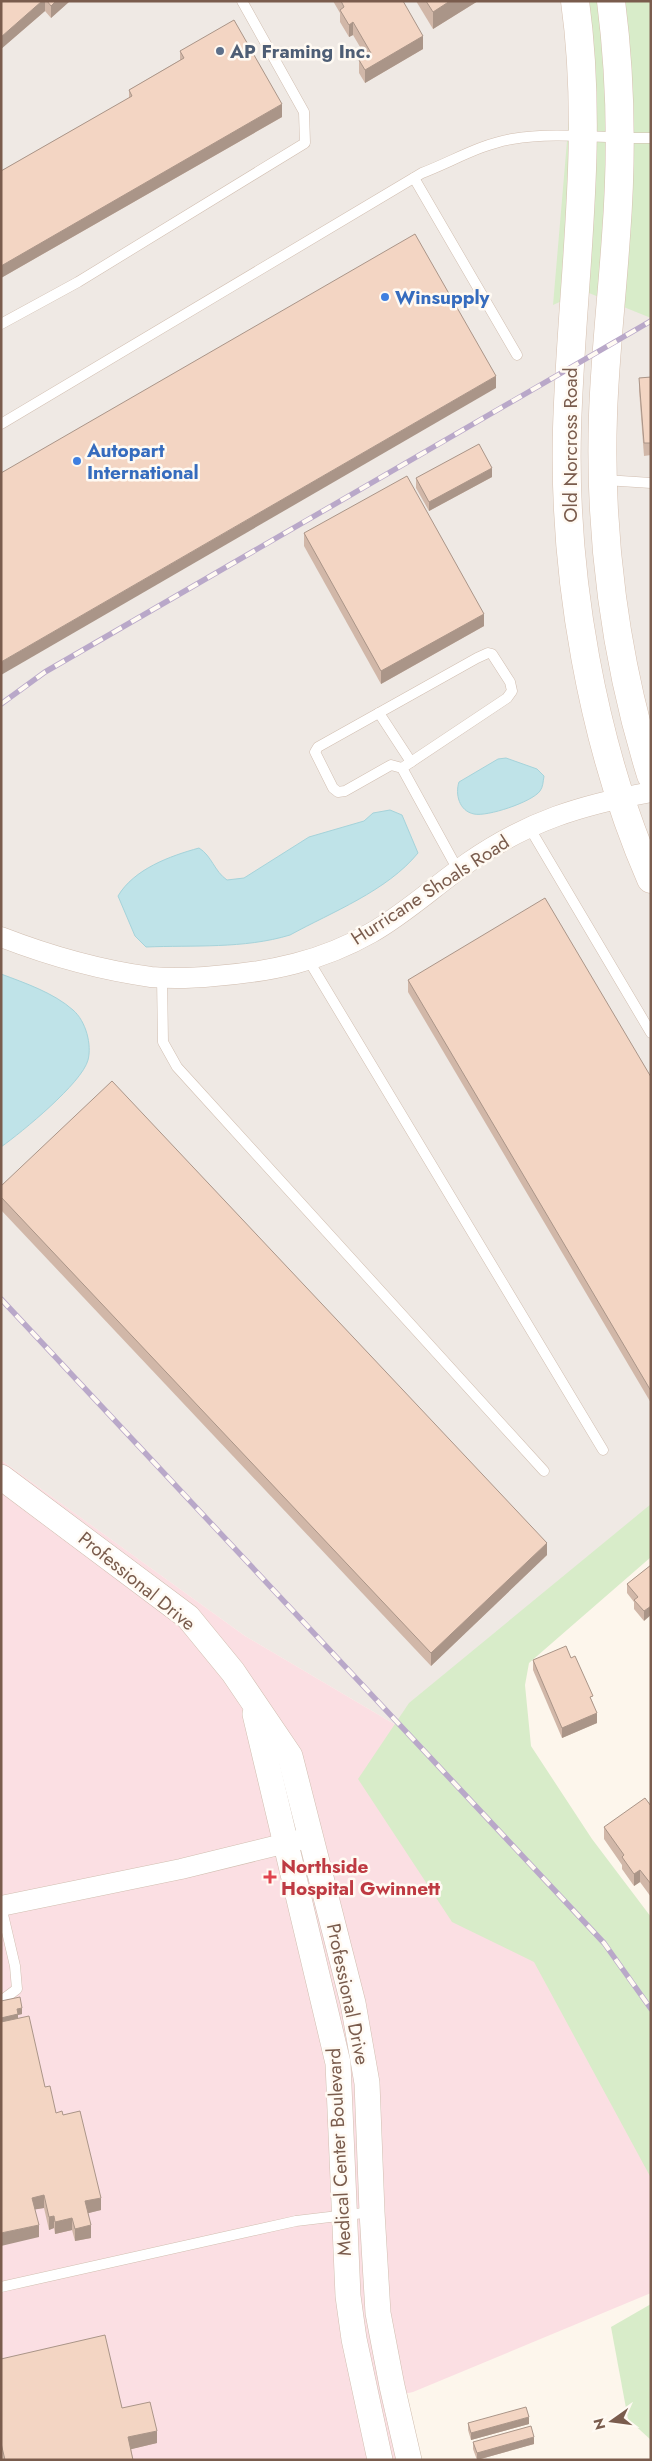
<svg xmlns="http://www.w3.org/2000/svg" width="652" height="2461" font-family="Jost,sans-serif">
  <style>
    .industrial { fill: #efe9e4 }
    .medical { fill: #fbdfe3 }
    .green { fill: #d8ecc9 }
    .water { fill: #bfe3e8; stroke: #a5d3da }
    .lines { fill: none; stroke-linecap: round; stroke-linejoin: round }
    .service-casing { stroke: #d1beb0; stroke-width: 11 }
    .minor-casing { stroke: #d1beb0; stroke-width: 21 }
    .tertiary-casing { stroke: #d1beb0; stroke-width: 26 }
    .secondary-casing { stroke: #d6c0b0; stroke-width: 29 }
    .service { stroke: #fff; stroke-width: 10 }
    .minor { stroke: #fff; stroke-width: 20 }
    .tertiary { stroke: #fff; stroke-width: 25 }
    .secondary { stroke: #fff; stroke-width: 28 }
    .rail-casing { stroke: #b9a8c9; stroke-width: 5.5 }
    .rail { stroke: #fffaf3; stroke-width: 4; stroke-dasharray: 11; stroke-linecap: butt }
    .wall { fill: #d1b7a8 }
    .shaded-wall { fill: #aa9588 }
    .building { fill: #f3d5c3; stroke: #aa9588 }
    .service-dot { fill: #5c6f8a; stroke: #fffaf3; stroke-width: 2 }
    .shop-dot { fill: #3f7fe0; stroke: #fffaf3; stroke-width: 2 }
    .health-dot { fill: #e0444e; stroke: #fffaf3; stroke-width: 2 }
    .labels { text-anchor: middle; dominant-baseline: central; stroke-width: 5; stroke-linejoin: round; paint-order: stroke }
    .service-label { font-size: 19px; font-weight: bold; fill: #4e5e75; stroke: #fffaf3; text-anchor: start }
    .shop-label { font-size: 19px; font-weight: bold; fill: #366cbe; stroke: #fffaf3; text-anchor: start }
    .street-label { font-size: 19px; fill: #7a5c4d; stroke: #fffaf3 }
    .health-label { font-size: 19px; font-weight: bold; fill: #be3a42; stroke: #fffaf3; text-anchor: start }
  </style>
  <rect width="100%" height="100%" fill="#fdf6ec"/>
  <polygon class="industrial" points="1,1 579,1 651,262 651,1551 428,1744 245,1636 1,1460"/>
  <polygon class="medical" points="1,1460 245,1636 428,1744 651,2011 651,2293 413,2392 390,2397 404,2460 1,2460"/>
  <g class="green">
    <polygon points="579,1 651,1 651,318 584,291 553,305"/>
    <polygon points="651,1504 651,1557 529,1663 525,1685 531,1746 592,1839 651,1917 651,2178 534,1962 452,1922 358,1779 409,1703"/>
    <polygon points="651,2304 651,2440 628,2419 611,2327"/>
  </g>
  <g class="water">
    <path d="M 506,758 L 537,769 L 544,776 C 543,782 543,787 540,791 C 532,802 487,817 474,814 C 459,811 455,794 459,782 L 498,759 Z"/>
    <path d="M 390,810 L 402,815 L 418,853 C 387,891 332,912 290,935 C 244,949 193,945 146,947 L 135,936 L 118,896 C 134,869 170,856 199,848 C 212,856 214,871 227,880 L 244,878 L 309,837 L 364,821 L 373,813 Z"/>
    <path d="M 1,974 C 25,983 54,993 73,1010 C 86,1021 92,1045 88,1060 C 82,1083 22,1132 1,1147 Z"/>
  </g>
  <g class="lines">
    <g class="service-casing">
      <g id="service">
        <polyline points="414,178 517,355"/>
        <polyline points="1,324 78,282 305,143 304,112 242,1"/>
        <path d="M 1,424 L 422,173 C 451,162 481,144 512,139 C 557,131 605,139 651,138"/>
        <polyline points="605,480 651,483"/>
        <polyline points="379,713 411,762"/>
        <polyline points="402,768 507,698 512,691 510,682 492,654 488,653 477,658 318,747 315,752 333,788 338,792 345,791 391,765 402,768 458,870"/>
        <polyline points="529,827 651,1033"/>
        <polyline points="309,961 603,1450"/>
        <polyline points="162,977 163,1042 177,1067 544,1471"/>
        <polyline points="1,2001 17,1989 15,1966 1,1906"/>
        <polyline points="1,2287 296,2221 372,2212"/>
      </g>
    </g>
    <g class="minor-casing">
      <g id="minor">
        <path d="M 1,937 C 50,956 100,970 151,977 C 172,979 195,978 215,976 C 270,972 322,961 371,933 C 405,914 436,885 469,862 C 528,821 581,805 651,792"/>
        <polyline points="1,1906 181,1869 299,1840"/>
      </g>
    </g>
    <g class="tertiary-casing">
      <g id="tertiary">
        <polyline points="1,1477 188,1617 233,1672 290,1756 353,2003 367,2083 372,2212 378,2313 392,2386 409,2460"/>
        <polyline points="255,1714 338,2063 348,2296 354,2339 380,2460"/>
      </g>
    </g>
    <g class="secondary-casing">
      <g id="secondary">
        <path d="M 575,1 C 595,144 571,286 567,429 C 563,575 592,744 651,879"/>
        <path d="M 611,1 C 621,78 622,158 616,236 C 612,296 605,355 603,415 C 599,535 615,660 651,775"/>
      </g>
    </g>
    <use href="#service" class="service"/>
    <use href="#minor" class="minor"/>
    <use href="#tertiary" class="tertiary"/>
    <use href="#secondary" class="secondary"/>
    <g class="rail-casing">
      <g id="rail">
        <polyline points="1,704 45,672 651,321"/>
        <polyline points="1,1299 604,1943 651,2009"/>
      </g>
    </g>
    <use href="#rail" class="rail"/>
  </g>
  <g class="wall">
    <polygon points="1,1 70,1 51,18 45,11 1,49"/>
    <polygon points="333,1 403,1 423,49 365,83 359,73 359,60 366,57 353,35 349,37 340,22 340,13"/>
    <polygon points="416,1 478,1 433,29"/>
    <polygon points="180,51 282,117 1,278 1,171 129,98 129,90 180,60"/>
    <polygon points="651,377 651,455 644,456 639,390 639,378"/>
    <polygon points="492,477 429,511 416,488 416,478"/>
    <polygon points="304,533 484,626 381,684 304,546"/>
    <polygon points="408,980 651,1077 651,1403 408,992"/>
    <polygon points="1,1186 547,1555 431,1666 1,1210"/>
    <polygon points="651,1565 644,1621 634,1609 634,1602 627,1593 627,1584"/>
    <polygon points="571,1658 593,1703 597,1723 562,1738 533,1670 533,1660"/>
    <polygon points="651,1806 651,1897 640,1882 634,1886 622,1869 622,1865 604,1839 604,1827"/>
    <polygon points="1,2001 22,2014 18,2015 18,2018 45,2087 56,2113 63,2115 101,2210 88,2213 91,2238 75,2241 72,2230 55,2234 54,2228 49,2230 44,2208 35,2209 39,2237"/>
    <polygon points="1,2359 122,2408 157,2443 131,2449 133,2460 2,2460 1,2456"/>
    <polygon points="468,2423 529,2424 471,2440 468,2430"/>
    <polygon points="473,2442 534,2444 477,2460 473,2449"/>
  </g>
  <g class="shaded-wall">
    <polygon points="42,1 45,1 45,11 1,49 1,37"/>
    <polygon points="56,1 70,1 51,18 51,6"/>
    <polygon points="450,1 478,1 433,29 433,12"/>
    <polygon points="353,22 353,35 349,37 349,25"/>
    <polygon points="423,36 423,49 365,83 365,70"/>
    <polygon points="282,104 282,117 1,278 1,266"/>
    <polygon points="496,376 496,388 1,675 1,662"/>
    <polygon points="492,468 492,477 429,511 429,502"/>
    <polygon points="484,614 484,626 381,684 381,671"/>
    <polygon points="547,1543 547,1555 431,1666 431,1653"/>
    <polygon points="651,1606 651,1615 644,1621 644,1611"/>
    <polygon points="597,1713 597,1723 562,1738 562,1728"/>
    <polygon points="640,1870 640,1882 634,1886 634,1874"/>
    <polygon points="22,2008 22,2014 18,2015 18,2021 1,2025 1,2018 17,2009"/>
    <polygon points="44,2195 44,2208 32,2210 32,2198"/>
    <polygon points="101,2198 101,2210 85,2214 85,2201"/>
    <polygon points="54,2216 54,2228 49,2230 49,2217"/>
    <polygon points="72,2218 72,2230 55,2234 55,2222"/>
    <polygon points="39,2225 39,2237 1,2246 1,2233"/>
    <polygon points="91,2225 91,2238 75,2241 75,2229"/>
    <polygon points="529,2417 529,2424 471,2440 471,2433"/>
    <polygon points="157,2431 157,2443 128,2450 128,2437"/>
    <polygon points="534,2437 534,2444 477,2460 477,2453"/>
  </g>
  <g class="building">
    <polygon points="1,1 42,1 1,37"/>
    <polygon points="47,1 56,1 51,6"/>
    <polygon points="341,1 403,1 423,36 365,70 359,60 371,53 353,22 349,25 340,10 344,7"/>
    <polygon points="426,1 450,1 433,12"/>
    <polygon points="234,20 282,104 1,266 1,171 132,96 129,90 184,58 180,51"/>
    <polygon points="415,234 496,376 1,662 1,473"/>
    <polygon points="651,377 651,443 644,443 639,378"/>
    <polygon points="479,444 492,468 429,502 416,478"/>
    <polygon points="407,476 484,614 381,671 304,533"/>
    <polygon points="545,898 651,1077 651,1391 408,980"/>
    <polygon points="112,1081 547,1543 431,1653 1,1197 1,1186"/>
    <polygon points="651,1565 651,1606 644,1611 634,1600 638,1597 627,1584"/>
    <polygon points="566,1646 571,1658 575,1656 593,1696 590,1697 597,1713 562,1728 533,1660"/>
    <polygon points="645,1798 651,1806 651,1884 640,1870 634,1874 622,1857 624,1855 604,1827"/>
    <polygon points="20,1997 22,2008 17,2009 18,2014 1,2018 1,2001"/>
    <polygon points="29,2016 45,2087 50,2086 56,2113 62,2111 63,2115 80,2111 101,2198 85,2201 91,2225 75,2229 72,2218 55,2222 54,2216 49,2217 44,2195 32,2198 39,2225 1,2233 1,2022"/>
    <polygon points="105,2335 122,2408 150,2402 157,2431 128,2437 133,2460 5,2460 1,2443 1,2359"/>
    <polygon points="526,2407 529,2417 471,2433 468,2423"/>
    <polygon points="531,2426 534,2437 477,2453 473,2442"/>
  </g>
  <circle class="service-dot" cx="220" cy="51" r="5"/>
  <g class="shop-dot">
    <circle cx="385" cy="297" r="5"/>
    <circle cx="77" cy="461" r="5"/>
  </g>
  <path class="health-dot" d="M267.5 1869.5h5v5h5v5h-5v5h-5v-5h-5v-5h5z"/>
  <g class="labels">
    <g class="service-label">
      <text x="230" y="51">AP Framing Inc.</text>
    </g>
    <g class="shop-label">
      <text x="395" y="297">Winsupply</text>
      <text x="87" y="450">Autopart<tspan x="87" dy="22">International</tspan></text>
    </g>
    <g class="street-label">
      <text transform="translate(570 445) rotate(-90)">Old Norcross Road</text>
      <text transform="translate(430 890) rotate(-33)">Hurricane Shoals Road</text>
      <text transform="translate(137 1581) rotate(39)">Professional Drive</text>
      <text transform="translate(348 1994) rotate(78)">Professional Drive</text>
      <text transform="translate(339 2152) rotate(-93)">Medical Center Boulevard</text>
    </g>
    <g class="health-label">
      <text x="281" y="1866">Northside<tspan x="281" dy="22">Hospital Gwinnett</tspan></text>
    </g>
  </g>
  <rect width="652" height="2461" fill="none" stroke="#7a5c4d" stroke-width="5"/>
  <g transform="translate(612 2421) rotate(256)" stroke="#fffaf3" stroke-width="4" paint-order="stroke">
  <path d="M0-4L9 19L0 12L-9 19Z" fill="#7a5c4d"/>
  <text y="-8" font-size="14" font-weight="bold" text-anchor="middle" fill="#7a5c4d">N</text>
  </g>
</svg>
